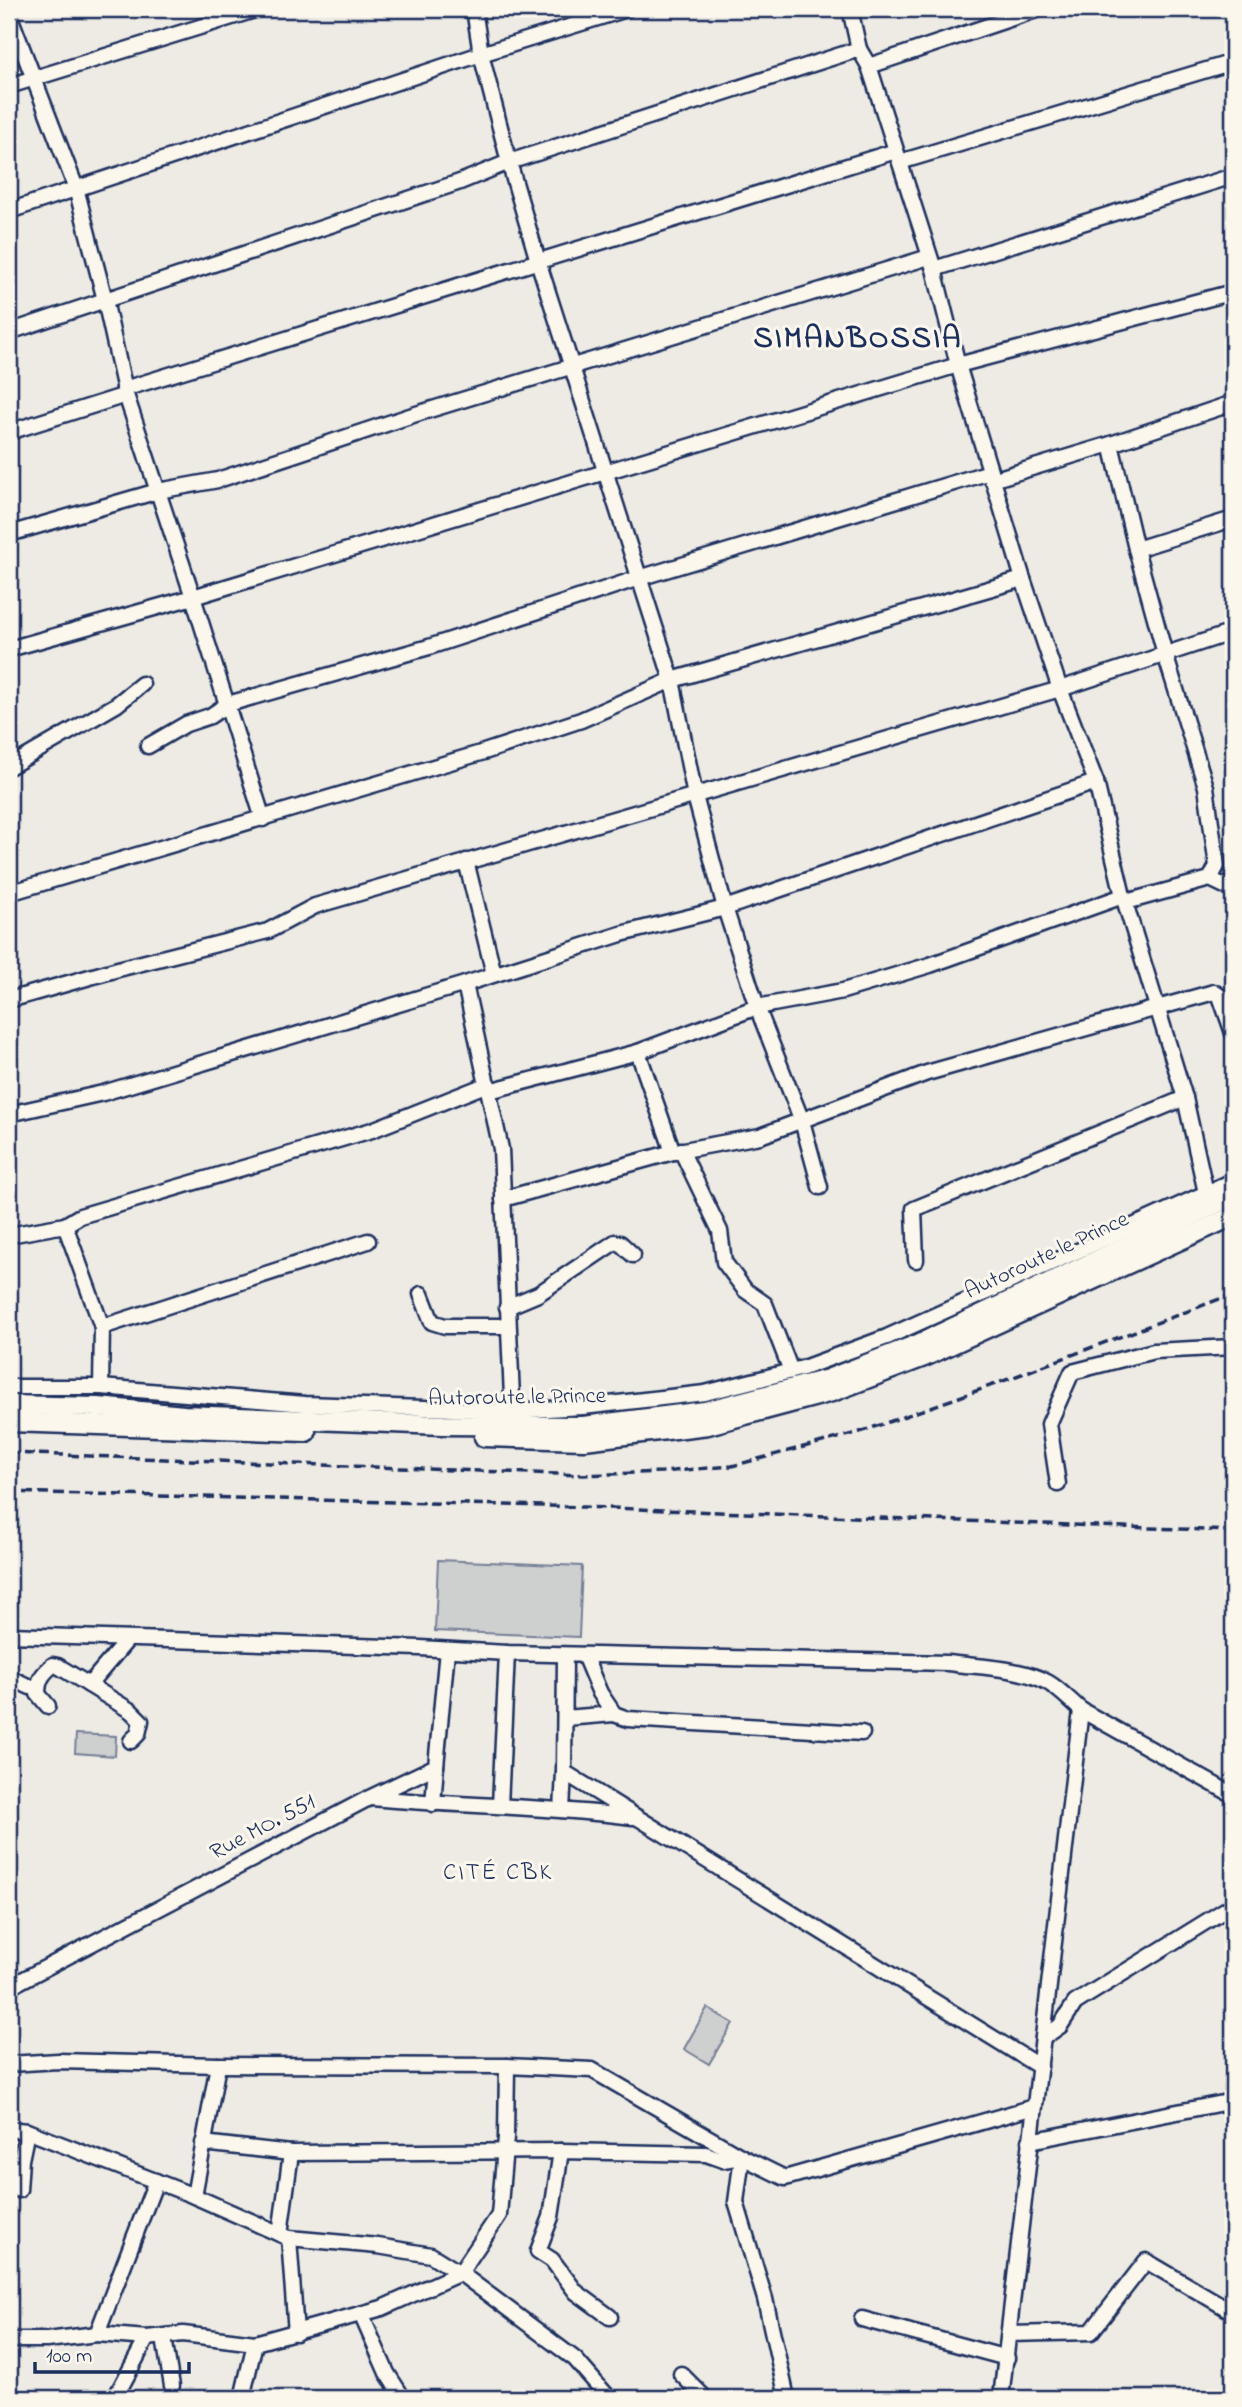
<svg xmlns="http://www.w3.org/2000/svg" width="1242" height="2407" font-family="'Indie Flower',sans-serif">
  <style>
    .green { fill: #cecfcf; stroke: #747f96; stroke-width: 2 }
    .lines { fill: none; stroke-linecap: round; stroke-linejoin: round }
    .minor-casing { stroke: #1b2f5e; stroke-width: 19 }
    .major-casing { stroke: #1b2f5e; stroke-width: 23 }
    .minor { stroke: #fbf7ec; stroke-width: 14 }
    .major { stroke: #fbf7ec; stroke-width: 18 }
    .rail { stroke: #1b2f5e; stroke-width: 3.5; stroke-dasharray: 10 5; stroke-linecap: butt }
    .labels { text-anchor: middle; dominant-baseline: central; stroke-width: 6; stroke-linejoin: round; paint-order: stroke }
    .street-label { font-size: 23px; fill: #1b2f5e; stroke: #fbf7ec }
    .neighbourhood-label { font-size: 24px; letter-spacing: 2px; fill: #1b2f5e; stroke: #fbf7ec }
    .district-label { font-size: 30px; font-weight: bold; letter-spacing: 2px; fill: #1b2f5e; stroke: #fbf7ec }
  </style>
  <rect width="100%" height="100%" fill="#eeebe4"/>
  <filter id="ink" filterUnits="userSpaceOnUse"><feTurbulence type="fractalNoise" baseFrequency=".0143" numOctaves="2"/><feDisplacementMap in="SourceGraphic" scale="14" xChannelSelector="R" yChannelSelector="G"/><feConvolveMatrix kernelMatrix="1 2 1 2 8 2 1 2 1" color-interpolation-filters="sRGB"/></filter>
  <g filter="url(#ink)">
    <g class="green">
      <polygon points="438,1560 582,1566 579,1637 435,1631"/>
      <polygon points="76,1734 116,1736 115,1756 75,1753"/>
      <polygon points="707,2008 733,2023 709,2064 684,2049"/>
    </g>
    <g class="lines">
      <g class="minor-casing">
        <g id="minor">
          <polyline points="474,9 481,54 509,162 538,261 672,680 695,796 725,908 757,1007 802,1121 820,1187"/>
          <polyline points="850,9 859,49 869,66 934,269 958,365 1023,579 1060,689 1096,782 1123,896 1185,1098 1208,1202"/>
          <polyline points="9,14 76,188 105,300 126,395 193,597 263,819"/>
          <polyline points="869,66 1039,9"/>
          <polyline points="9,86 258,9"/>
          <polyline points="900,162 1233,62"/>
          <polyline points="9,211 481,54 627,9"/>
          <polyline points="934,269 1233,176"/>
          <polyline points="9,332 460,182 509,162 859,49"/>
          <polyline points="124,389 896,151"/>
          <polyline points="9,432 126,395"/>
          <polyline points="1111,444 1136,549 1165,654 1206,787 1217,866 1210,879 1126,902"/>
          <polyline points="992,480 1111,444 1233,403"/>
          <polyline points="9,534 158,491 218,480 413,415 929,257"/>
          <polyline points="1136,549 1233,519"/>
          <polyline points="9,649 193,597 958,365 1233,292"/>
          <polyline points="148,746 186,724 210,716 228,704 429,647 639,578 990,472"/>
          <polyline points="9,767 116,705 142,684"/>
          <polyline points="466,861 494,974"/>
          <polyline points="1210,879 1233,890"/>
          <polyline points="9,893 484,752 581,720 672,680 1023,579"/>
          <polyline points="465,984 501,1149 513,1420"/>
          <polyline points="9,1000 118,969 268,931 315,906 1060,689 1233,632"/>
          <polyline points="638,1052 673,1152"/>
          <polyline points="489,1091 638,1052 757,1007 843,991 930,965 1123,896"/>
          <polyline points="9,1114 103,1093 465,984 621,934 725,908 1096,782"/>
          <polyline points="681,1150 720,1231 724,1262 745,1290 765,1304 791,1371"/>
          <polyline points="503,1199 673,1152 760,1136 927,1073 1214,992 1220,996 1233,1033"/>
          <polyline points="65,1225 102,1327 101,1387"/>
          <polyline points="9,1235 65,1225 80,1216 372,1130 488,1084"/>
          <polyline points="916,1260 914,1209 1185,1098"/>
          <polyline points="421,1294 432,1322 445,1326 508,1326"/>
          <polyline points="507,1307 538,1294 615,1242 620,1243 633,1255"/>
          <polyline points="102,1327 368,1241"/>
          <polyline points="9,1387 101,1387 305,1404 512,1411 583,1407 705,1393 803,1368 887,1337 1233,1181"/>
          <polyline points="1058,1484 1049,1424 1072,1372 1154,1351 1233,1347"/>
          <path d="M 9,1635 L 420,1648 L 507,1653 L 948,1663 C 978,1667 1013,1667 1041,1679 C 1056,1685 1069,1700 1081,1710 L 1001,2398"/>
          <polyline points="565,1655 564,1772 1040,2067"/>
          <polyline points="584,1655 600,1693 614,1714 628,1719 862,1733"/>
          <polyline points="9,1685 13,1679 30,1687 38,1687"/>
          <polyline points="89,1685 131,1711 141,1721 138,1734 131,1741"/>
          <path d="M 48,1706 L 38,1694 C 38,1680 42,1674 53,1665 L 58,1666 L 89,1685 L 128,1639"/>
          <polyline points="1081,1710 1233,1795"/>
          <polyline points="565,1718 614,1714"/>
          <path d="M 371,1798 C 458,1806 546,1806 633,1817"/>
          <polyline points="433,1804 436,1766"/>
          <polyline points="500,1806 507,1653"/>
          <polyline points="562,1810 564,1772"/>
          <polyline points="9,1987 369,1798 436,1766 447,1650"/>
          <polyline points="1043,2038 1060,2026 1075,2003 1086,1996 1233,1905"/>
          <polyline points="9,2064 58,2061 218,2065 507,2066 592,2070 742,2157 785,2178 1034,2107"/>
          <polyline points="9,2129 27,2131 194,2196 289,2238 378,2246 431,2255 460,2273 575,2359 609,2398"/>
          <polyline points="1030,2141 1233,2101"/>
          <polyline points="203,2143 291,2153 561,2151 706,2154 723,2160 742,2157 736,2202 765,2299 787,2398"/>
          <polyline points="561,2151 551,2217 538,2251 552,2260 576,2292 610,2317"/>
          <polyline points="19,2190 21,2160 27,2131"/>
          <polyline points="194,2196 218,2065"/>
          <polyline points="280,2234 291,2153"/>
          <polyline points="289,2238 296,2333"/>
          <polyline points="361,2314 387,2373 403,2398"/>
          <polyline points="862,2319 1007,2358"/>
          <polyline points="97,2334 147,2338 183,2334 255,2343 382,2308 460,2273 499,2215 506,2137 507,2066"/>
          <polyline points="1009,2334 1091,2332 1146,2261 1233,2312"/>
          <polyline points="164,2338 172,2386"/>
          <polyline points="9,2340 47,2340 97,2334 156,2181"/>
          <polyline points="681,2374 705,2398"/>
          <polyline points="115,2398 147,2338"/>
          <polyline points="242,2398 255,2343"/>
        </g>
      </g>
      <g class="major-casing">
        <g id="major">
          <polyline points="9,1405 98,1407 184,1415 443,1425 583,1426 705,1411 828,1379 918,1344 1233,1196"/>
          <polyline points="9,1422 306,1432"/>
          <polyline points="484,1437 584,1440 708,1425 832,1392 924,1357 1233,1216"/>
        </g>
      </g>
      <use href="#minor" class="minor"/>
      <use href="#major" class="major"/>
      <g class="rail">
        <polyline points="9,1453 583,1475 662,1472 732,1466 860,1432 982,1389 1233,1294"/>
        <polyline points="9,1492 583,1507 1233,1531"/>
      </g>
    </g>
  </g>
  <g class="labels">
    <g class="street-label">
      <text transform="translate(1047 1256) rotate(-25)">Autoroute le Prince</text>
      <text transform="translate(517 1398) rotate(-1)">Autoroute le Prince</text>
      <text transform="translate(263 1828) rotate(-28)">Rue MO. 551</text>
    </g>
    <g class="neighbourhood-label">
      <text x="498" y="1873">CITÉ CBK</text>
    </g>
    <g class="district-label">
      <text x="858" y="340">SIMANBOSSIA</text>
    </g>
  </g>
  <rect width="1242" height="2407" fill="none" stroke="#fbf7ec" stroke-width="35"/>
  <rect x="18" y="18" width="1207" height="2372" fill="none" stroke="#1b2f5e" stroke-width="2.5" filter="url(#ink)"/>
  <path d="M35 2362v10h154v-10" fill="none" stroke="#1b2f5e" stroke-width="3.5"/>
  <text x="46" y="2362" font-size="21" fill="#1b2f5e" stroke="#fbf7ec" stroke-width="5" paint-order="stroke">100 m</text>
</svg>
